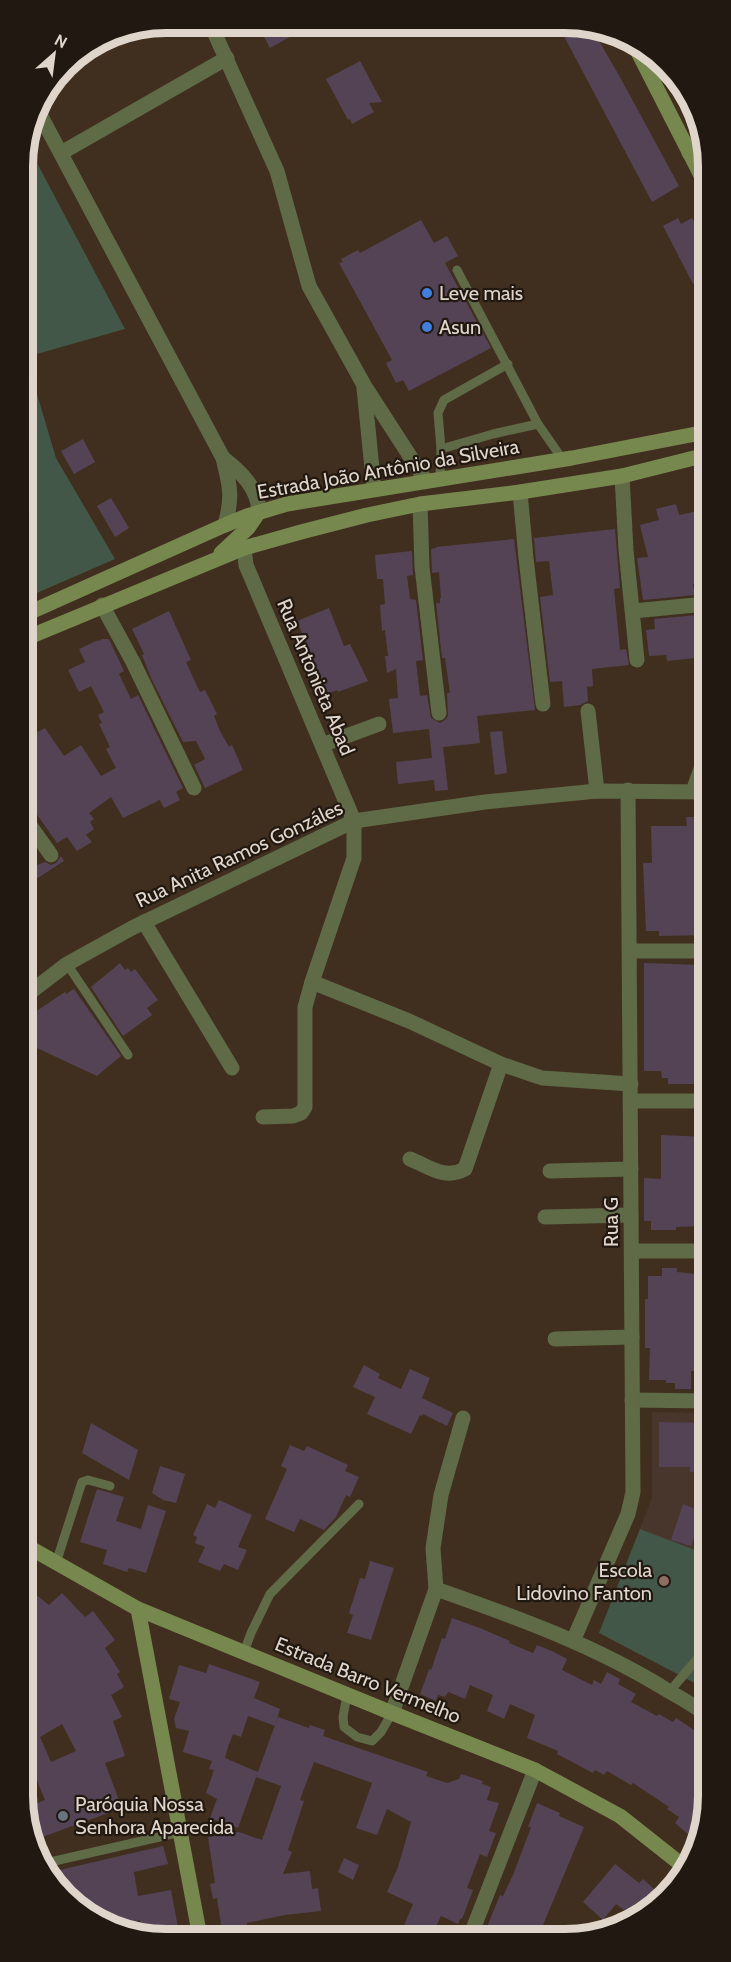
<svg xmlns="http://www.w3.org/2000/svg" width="731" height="1962" font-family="Cabin,sans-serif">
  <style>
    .education { fill: #48362d }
    .green { fill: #425747 }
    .building { fill: #534355; fill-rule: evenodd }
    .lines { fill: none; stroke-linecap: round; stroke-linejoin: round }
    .lane { stroke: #5f6a47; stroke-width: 9 }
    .street { stroke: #5f6a47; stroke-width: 15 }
    .secondary { stroke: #77884f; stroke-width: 15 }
    .shop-dot { fill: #3f7fe0; stroke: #211911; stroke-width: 2 }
    .education-dot { fill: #8d6e63; stroke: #211911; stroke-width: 2 }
    .worship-dot { fill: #6b7280; stroke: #211911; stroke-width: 2 }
    .labels { text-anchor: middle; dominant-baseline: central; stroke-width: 4.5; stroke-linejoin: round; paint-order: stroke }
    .poi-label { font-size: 20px; fill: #e0d5cb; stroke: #211911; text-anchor: start }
    .street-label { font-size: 20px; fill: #e0d5cb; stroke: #211911 }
    .rim { fill: none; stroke: #e0d5cb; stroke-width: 8 }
  </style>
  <rect width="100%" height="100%" fill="#402f1e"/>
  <polygon class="education" points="652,1412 708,1413 708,1690 599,1633 652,1498"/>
  <g class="green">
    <polygon points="37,163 125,329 26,357 56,458 115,559 23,599 23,171"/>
    <polygon points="640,1529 708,1555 708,1690 599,1633"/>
  </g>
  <g class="building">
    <polygon points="284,23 315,23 270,48 263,35"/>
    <polygon points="558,25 590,25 621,79 679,186 652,202"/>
    <polygon points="360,61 382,102 369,103 374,112 352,124 350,119 348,120 326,79"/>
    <polygon points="678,218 681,224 692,218 706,244 706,277 693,284 663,226"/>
    <polygon points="421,220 434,243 447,236 458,256 445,263 491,348 409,391 403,380 396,383 386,363 392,360 339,263 343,262 341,259 358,250 360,253"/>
    <polygon points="83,439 95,462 74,474 61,451"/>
    <polygon points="111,498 129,528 115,537 97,506"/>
    <polygon points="676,504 679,515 706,509 706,583 693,584 695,595 643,600 637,558 648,557 640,525 659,520 656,509"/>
    <polygon points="615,529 620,588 614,589 620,650 626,649 629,665 592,669 593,686 587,687 588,701 580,705 564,707 562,681 550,682 540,597 553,595 549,561 536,562 534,538"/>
    <polygon points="514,539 535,710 477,716 480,743 443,747 448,790 435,791 434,780 398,784 396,762 432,758 429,729 393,733 389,699 398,698 396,669 387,673 385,656 388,656 385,630 382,631 380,605 385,604 383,579 377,579 375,555 412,551 413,575 407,576 410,599 416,600 423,660 416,661 420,696 427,695 431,718 440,723 445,720 448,716 447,693 450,693 445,658 442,658 436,603 440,603 440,598 441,598 439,572 432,573 431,549 436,548 436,547"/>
    <polygon points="329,608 344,646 350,644 368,681 338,692 337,690 327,694 297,621"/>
    <polygon points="169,611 191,660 186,662 197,686 200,692 205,690 217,714 214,716 220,731 229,747 232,745 243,770 205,788 194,765 205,759 196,741 183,742 151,678 142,655 144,654 132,629"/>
    <polygon points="697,615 697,624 706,623 706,657 667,661 666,655 649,656 646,630 655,629 654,619"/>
    <polygon points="103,639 109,639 124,671 119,674 131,699 138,695 183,788 176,792 180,800 164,808 160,800 123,818 111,797 89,813 94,819 90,822 94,829 86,835 92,842 77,851 67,837 57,843 24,796 24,731 33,725 38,732 45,728 64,756 81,745 101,776 116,768 106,749 110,747 99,724 102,723 98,715 104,712 91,686 79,692 68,670 85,662 79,649 98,640 98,641"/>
    <polygon points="502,731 507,773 495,775 490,732"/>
    <polygon points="686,817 707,817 707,935 659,936 659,931 646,931 643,863 652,863 651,826 687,826"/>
    <polygon points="24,846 37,865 45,862 51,865 56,863 61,856 64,861 24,887"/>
    <polygon points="120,963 125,970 128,968 131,972 135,969 158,1000 147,1008 152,1015 123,1036 91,987"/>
    <polygon points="644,963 702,965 702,975 707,975 707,995 702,995 703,1033 707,1033 707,1082 704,1082 704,1084 668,1084 668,1078 662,1078 661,1071 644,1071"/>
    <polygon points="74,989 121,1056 97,1076 24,1042 24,1026 37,1016 35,1012 65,992 66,994"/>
    <polygon points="661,1135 707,1137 707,1164 705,1164 705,1195 707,1195 706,1226 676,1227 676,1230 651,1230 651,1221 644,1221 644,1178 661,1179"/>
    <polygon points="662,1268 677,1268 677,1272 706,1275 708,1371 691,1371 691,1389 675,1389 675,1383 666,1383 666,1380 649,1380 650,1348 645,1348 645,1299 648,1299 648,1276 662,1276"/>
    <polygon points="364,1365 380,1374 378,1378 401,1389 410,1369 430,1378 422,1398 453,1413 447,1426 423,1414 422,1416 420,1415 411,1434 367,1414 375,1397 353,1387"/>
    <polygon points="659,1422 708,1423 708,1472 690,1472 690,1467 659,1467"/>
    <polygon points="91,1423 138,1450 129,1480 82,1453"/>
    <polygon points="290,1445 304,1451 307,1446 348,1465 345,1471 359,1477 350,1497 346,1495 336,1517 324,1530 300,1519 294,1532 265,1519 287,1469 281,1466"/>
    <polygon points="160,1466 185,1474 176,1503 163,1500 152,1493"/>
    <polygon points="97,1489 124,1497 116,1521 141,1529 148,1505 166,1511 146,1573 129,1568 127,1572 103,1564 107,1550 80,1542"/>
    <polygon points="219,1500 252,1515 238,1547 247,1550 238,1570 224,1564 220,1571 198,1562 205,1547 195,1543 197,1537 193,1535 207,1504 215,1508"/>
    <polygon points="683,1504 702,1512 691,1546 671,1540"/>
    <polygon points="370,1561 394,1568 371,1640 347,1633 353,1615 349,1613 360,1578 365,1579"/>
    <path d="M 25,1586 L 49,1605 L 62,1593 L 85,1617 L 93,1611 L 115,1640 L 105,1648 L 120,1672 L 117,1674 L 124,1687 L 111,1695 L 122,1717 L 113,1721 L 125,1756 L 105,1763 L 122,1808 L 34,1840 L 25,1824 L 25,1808 L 45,1800 L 32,1768 L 25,1771 ZM 62,1724 L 76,1751 L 51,1762 L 40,1737 Z"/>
    <polygon points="452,1618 480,1628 510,1641 509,1643 533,1653 537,1645 554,1652 567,1659 562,1670 592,1685 594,1680 601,1684 607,1672 620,1679 618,1684 636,1694 631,1702 657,1716 659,1714 673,1722 676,1718 694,1730 696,1728 708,1736 708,1805 699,1844 675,1823 679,1817 667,1809 669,1807 633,1783 631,1785 607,1771 604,1775 595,1770 593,1773 557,1754 558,1751 527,1738 535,1715 510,1704 504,1719 487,1711 493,1695 470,1685 465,1699 448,1692 445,1697 438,1695 436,1701 420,1694 429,1669 431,1670 442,1638 445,1639"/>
    <polygon points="209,1664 260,1682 254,1698 280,1709 275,1726 248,1716 241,1737 233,1734 228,1747 225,1758 258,1772 238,1828 210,1818 217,1799 206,1793 214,1770 209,1769 212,1761 183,1752 189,1731 176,1728 174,1719 180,1702 169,1699 179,1665 206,1673"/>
    <polygon points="278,1717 309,1728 310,1725 325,1730 323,1736 428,1772 426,1776 447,1783 459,1779 461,1774 483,1781 482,1784 491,1787 487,1800 499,1803 489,1831 496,1833 487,1857 480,1854 467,1888 473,1890 462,1919 461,1918 458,1924 441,1916 431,1937 421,1937 403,1928 413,1904 387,1892 398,1867 411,1822 387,1809 377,1835 356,1828 372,1783 314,1762 300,1800 304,1801 288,1850 292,1852 283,1874 310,1871 312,1889 318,1888 321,1911 285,1915 247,1923 249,1937 223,1937 217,1898 213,1899 210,1884 215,1883 208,1837 239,1832 262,1840 281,1786 256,1777"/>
    <polygon points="537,1803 560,1813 559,1816 584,1827 538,1937 483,1937 500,1895 503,1896 513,1875 531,1827 528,1827"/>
    <polygon points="163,1846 168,1864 134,1872 138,1896 171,1890 179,1933 175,1934 175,1937 143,1937 140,1920 115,1925 65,1898 51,1872"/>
    <polygon points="344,1858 359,1865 353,1880 338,1872"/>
    <polygon points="615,1864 639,1883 643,1879 664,1898 637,1920 616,1904 603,1920 583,1902"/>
  </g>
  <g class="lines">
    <g class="lane">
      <polyline points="216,32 233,23"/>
      <polyline points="457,270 538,424 563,460"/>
      <polyline points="441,449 493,434 538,424"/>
      <polyline points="440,479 441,449 438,413 444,400 508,364"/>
      <polyline points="67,964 128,1055"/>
      <polyline points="56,1563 82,1482 88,1480 110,1486"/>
      <polyline points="244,1652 251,1633 270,1594 359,1504"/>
      <polyline points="670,1691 708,1646"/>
      <polyline points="347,1695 343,1717 344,1727 357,1737 372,1741 381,1732 392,1713"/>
      <polyline points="46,1863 181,1832"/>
    </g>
    <g class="street">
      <polyline points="210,23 277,171 309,286 364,385 426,481"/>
      <path d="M 36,107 L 223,458 C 230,486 233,496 225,525"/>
      <polyline points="61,153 227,58"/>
      <polyline points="689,153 706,144"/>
      <polyline points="364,388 374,489"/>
      <path d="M 223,458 C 241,472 258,488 259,512"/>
      <polyline points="622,476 626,550 637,660"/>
      <polyline points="520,492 526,558 543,704"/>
      <polyline points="420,504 422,567 439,713"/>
      <polyline points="244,548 246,565 354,821 354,858 312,982 409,1021 501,1064 542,1078 631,1084"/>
      <polyline points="102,605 133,662 194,788"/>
      <polyline points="633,611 706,604"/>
      <polyline points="588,711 597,791"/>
      <polyline points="322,745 379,724"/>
      <polyline points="693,791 707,752"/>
      <polyline points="24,817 51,855"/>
      <polyline points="144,922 232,1068"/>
      <polyline points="630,951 707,951"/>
      <polyline points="24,997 67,964 132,928 354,821 485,802 597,791 707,792"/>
      <polyline points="631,1101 707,1101"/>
      <polyline points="263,1117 293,1116 301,1113 305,1107 305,1007 312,982"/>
      <path d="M 410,1159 C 430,1167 445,1180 465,1169 L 501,1064"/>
      <polyline points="550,1171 631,1169"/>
      <polyline points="545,1217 631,1215"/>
      <polyline points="632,1251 707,1251"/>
      <polyline points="555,1339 632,1337"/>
      <polyline points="632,1400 708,1401"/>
      <path d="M 436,1589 C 516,1617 597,1646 670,1692 C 683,1699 696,1707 708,1716"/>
      <polyline points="573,1641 628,1514 633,1492 628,790"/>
      <polyline points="392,1713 436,1589 433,1548 441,1495 463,1418"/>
      <polyline points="470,1937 535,1770"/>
    </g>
    <g class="secondary">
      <polyline points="636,48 706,185"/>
      <polyline points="221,553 248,528 259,512"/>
      <polyline points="24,615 225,525 247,516 287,504 572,458 706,432"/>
      <polyline points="24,639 244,548 301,532 367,515 420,504 520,492 622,476 706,455"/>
      <polyline points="25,1545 138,1609 392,1713 535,1770 620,1816 687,1869"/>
      <polyline points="138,1609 200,1937"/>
    </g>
  </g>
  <g class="shop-dot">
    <circle cx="427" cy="293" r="6"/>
    <circle cx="427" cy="327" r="6"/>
  </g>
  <circle class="education-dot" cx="664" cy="1581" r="6"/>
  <circle class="worship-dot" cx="63" cy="1816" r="6"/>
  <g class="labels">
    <g class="poi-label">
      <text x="439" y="293">Leve mais</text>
      <text x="439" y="327">Asun</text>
      <text x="652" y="1570" text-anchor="end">Escola<tspan x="652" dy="23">Lidovino Fanton</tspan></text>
      <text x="75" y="1804">Paróquia Nossa<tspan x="75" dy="23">Senhora Aparecida</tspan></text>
    </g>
    <g class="street-label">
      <text transform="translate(388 469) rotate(-10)">Estrada João Antônio da Silveira</text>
      <text transform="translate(316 677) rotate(67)">Rua Antonieta Abad</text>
      <text transform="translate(239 854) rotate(-25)">Rua Anita Ramos Gonzáles</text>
      <text transform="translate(611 1222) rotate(-90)">Rua G</text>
      <text transform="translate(368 1680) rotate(22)">Estrada Barro Vermelho</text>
    </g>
  </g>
  <path d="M0 0H731V1962H0ZM166 33H565A133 133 0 0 1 698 166V1796A133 133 0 0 1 565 1929H166A133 133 0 0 1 33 1796V166A133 133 0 0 1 166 33Z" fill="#211911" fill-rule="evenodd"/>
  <path class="rim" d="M166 33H565A133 133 0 0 1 698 166V1796A133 133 0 0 1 565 1929H166A133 133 0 0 1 33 1796V166A133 133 0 0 1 166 33Z"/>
  <g transform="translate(54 54) rotate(28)" stroke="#211911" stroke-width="4.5" paint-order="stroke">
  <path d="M0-4.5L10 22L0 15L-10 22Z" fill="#e0d5cb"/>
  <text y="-9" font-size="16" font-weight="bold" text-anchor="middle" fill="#e0d5cb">N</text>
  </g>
</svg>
